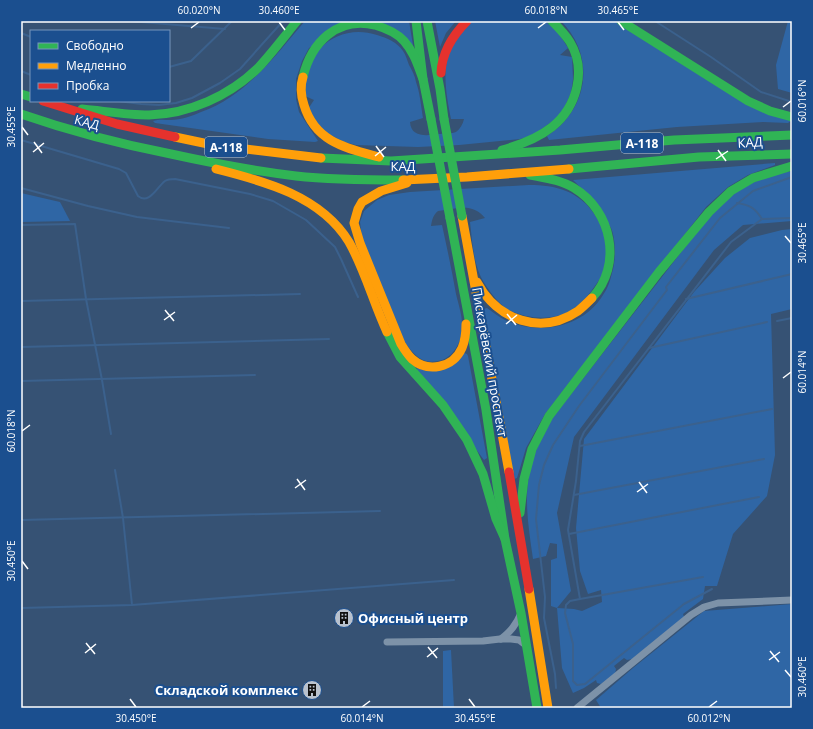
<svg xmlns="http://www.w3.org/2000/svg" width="813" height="729" font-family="'Open Sans',sans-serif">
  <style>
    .green { fill: #2f66a5 }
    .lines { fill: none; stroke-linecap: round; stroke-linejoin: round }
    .stream { stroke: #3b618d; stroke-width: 2 }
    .street { stroke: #7d92a8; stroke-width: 7 }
    .fast { stroke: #30b455; stroke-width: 9 }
    .slow { stroke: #ff9f0a; stroke-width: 9 }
    .jam { stroke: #e5322d; stroke-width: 9 }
    .fast-bridge { stroke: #30b455; stroke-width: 9 }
    .ticks { fill: none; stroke: #fff; stroke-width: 1.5 }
    .labels { text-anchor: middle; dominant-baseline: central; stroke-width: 4; stroke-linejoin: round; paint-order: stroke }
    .shield { fill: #1b4f8f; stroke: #bbcadd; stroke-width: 1 }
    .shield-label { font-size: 12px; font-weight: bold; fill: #fff }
    .street-label { font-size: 13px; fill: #fff; stroke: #1b4f8f }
    .poi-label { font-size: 13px; font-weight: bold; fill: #fff; stroke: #1b4f8f; text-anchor: start }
    .neatline { fill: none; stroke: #fff; stroke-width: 1.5 }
    .ticks-label { font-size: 10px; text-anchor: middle; fill: #fff }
  </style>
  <rect width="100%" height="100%" fill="#365274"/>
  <g class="green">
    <path d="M 305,21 L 352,21 L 309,48 L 302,61 L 296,79 L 296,99 L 299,112 L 318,141 L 315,142 L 268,139 L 155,123 L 153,121 C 159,119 165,120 171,120 C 181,120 192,116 201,112 C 246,96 275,56 305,21 Z"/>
    <polygon points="358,21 409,21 413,45"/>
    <polygon points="435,21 456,21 446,33 440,47"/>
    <path d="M 471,21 L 545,21 L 558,32 L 568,48 L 560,55 L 572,57 L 573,79 L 571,93 L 561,115 L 532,136 L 520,139 L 459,145 L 418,147 L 356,145 L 344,142 L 323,131 L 308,109 L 314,100 L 305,96 C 301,54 336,22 377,35 C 387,38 397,42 403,51 C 406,55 407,60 409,65 C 412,70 415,76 416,82 C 420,93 421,106 423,118 L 410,122 C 411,139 429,135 440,134 C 445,133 452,134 456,132 C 460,129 463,124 464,119 L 451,119 C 446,94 440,63 455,40 C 459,33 466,27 471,21 Z"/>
    <path d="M 561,21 L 615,21 L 708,80 L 791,121 L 788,123 L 763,122 L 677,127 L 549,140 L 547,136 C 589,109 596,56 561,21 Z"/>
    <polygon points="788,21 792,21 792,93 778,89 776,65"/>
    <path d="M 775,163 L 775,165 L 748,175 L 728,187 L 706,207 L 545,414 L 526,448 L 517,478 L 514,479 L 484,309 L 487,308 C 493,312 499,317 505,320 C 538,336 583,328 603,295 C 608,288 610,281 612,273 C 616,261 616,239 611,228 C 608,222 603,217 600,213 C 591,201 583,189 573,180 Z"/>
    <path d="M 792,171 L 792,221 L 743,225 L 714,250 L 574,437 L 557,513 L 571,591 L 557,608 L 574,609 L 582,611 L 602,602 L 601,590 L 588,594 L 580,571 L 576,528 L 584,439 L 694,292 L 725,258 L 750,238 L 782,230 L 792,229 L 792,309 L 771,314 L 775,455 L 767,496 L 733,534 L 717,586 L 705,586 L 703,599 L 683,614 L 684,617 L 632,659 L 627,660 L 624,658 L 614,666 L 616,669 L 615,674 L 601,684 L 597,683 L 596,680 L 584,688 L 573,693 L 562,668 L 557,608 L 551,606 L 551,560 L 557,558 L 557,544 L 550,543 L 546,556 L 533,559 C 528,524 522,491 534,456 C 538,444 546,432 551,420 L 710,215 C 717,209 724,202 731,195 C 745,183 774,174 792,171 Z"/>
    <path d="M 529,185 C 556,185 579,191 595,215 C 604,228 607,241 606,258 C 606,261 606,266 605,270 C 604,273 601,277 599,280 C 591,292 583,303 570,311 C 553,321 527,319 509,310 C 499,305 485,286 480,275 C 473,259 472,239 470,222 L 485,218 C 472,202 457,209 438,211 C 433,215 432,220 431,226 L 442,225 C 447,248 452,271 456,294 C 458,303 462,314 462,324 C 463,340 454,358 438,361 C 421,365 413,353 404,341 L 362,238 L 360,222 L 364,211 L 377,200 L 389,195 L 410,192 Z"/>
    <polygon points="21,193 60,202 70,221 21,222"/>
    <path d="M 464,353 L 467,354 L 468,356 L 487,458 L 484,460 L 417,370 L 417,368 C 440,376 446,366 464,353 Z"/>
    <polygon points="792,604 792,708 601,708 596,700 633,668 704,611"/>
    <polygon points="451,650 454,708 443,708 443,651"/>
  </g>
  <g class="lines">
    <g class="stream">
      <polyline points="129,21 225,29"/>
      <polyline points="655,21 711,57 761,92 792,102"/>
      <polyline points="21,33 31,37"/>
      <polyline points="169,67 191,61 232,21"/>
      <polyline points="21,71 31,75"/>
      <polyline points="118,101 141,104 159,105 176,103 192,98 220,83 240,69 283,21"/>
      <path d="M 21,140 L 119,169 L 126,173 L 138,196 C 149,205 157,187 165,181 C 168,179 171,179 175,179 L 250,194 L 273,201 L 306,220 L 335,247 L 341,259 L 358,297"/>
      <polyline points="21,188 88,206 137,217 229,228"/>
      <path d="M 737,203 C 750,205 755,208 762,219"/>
      <polyline points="21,225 75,224 86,299 102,380 111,434"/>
      <polyline points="686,299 792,274"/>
      <polyline points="21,301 300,294"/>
      <polyline points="777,321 792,318"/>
      <polyline points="21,347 329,339"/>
      <polyline points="649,348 767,322"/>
      <polyline points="21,381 255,375"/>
      <polyline points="580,446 772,409"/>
      <polyline points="115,470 123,518 132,605"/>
      <polyline points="574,495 764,459"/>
      <polyline points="21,520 380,511"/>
      <polyline points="569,534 759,497"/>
      <polyline points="712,589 684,604 585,684 577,685 573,681 573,644 565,613 566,605 570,601 580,599 568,530 576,481 580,441 584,432 731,242 762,219 792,218"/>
      <polyline points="580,599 703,577"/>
      <polyline points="21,608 132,605 454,580"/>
      <polyline points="556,688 555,674 544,618 545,597 536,519 539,485 544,465 553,445 579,406 667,290 666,287 720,218 753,191 792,177"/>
    </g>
    <g class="street">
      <path d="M 501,639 C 511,631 516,625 521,613"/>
      <polyline points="387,642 483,641 500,639 511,639 519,640 527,646"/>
      <polyline points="577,708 691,615 704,607 718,603 792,600"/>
    </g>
    <g class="fast">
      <polyline points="416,21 423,79 431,119"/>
      <polyline points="427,21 440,89 444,119"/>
      <polyline points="621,21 748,101 770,111 792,117"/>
      <path d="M 303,77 C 311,43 337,16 375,25 C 385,28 397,33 404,41 C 414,52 418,66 423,79"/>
      <polyline points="21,94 31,97"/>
      <path d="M 82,109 C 104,111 126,115 149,115 C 189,114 229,96 258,68 C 272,53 284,37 297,21"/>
      <path d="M 21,114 C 70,131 120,144 171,154 C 212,163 254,171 296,176 C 332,180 367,180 403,180"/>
      <path d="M 502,150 C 520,145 537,139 552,127 C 577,107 587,70 570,42 C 565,34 559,28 552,21"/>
      <polyline points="321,158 391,161 560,150 674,140 792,135"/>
      <polyline points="569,169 699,157 792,154"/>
      <path d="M 530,175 C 545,178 561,180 574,188 C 612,211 623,265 592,298"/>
      <polyline points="450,218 486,410 505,539 521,613 537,708"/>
      <polyline points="387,332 400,357 443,405 467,440 483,474 496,519 505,539"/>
      <polyline points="520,513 524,479 532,449 549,416 659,272 709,212 731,191 753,178 792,166"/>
    </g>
    <g class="slow">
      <path d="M 303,77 C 300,86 301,96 304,105 C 315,142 346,148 379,157"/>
      <polyline points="175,137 213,145 321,158"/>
      <path d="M 216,169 C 264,181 321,196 349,242 C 365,270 373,302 387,332"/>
      <polyline points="403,180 467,177 569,169"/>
      <path d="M 407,183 L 381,191 L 362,202 L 358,209 L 354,223 L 360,243 L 401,344 C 404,349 408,355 412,359 C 428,373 453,368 462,348 C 465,341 466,332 466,324"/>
      <polyline points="462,216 509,472"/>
      <path d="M 477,282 C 497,320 541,336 578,311 C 583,307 588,302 592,298"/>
      <polyline points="529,589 548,708"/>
    </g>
    <g class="jam">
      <path d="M 441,73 C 442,52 452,36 467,21"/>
      <polyline points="43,101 117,124 175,137"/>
      <polyline points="509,472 529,589"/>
    </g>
    <g class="fast-bridge">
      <polyline points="431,119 450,218"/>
      <polyline points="444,119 462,216"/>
    </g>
  </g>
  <path class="ticks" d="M 279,22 L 285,30M 618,22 L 624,30M 191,28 L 199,22M 538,28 L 546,22M 783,107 L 791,101M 22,127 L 28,135M 34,142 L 42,153M 376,146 L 384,157M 718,150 L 726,161M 33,152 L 44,143M 375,156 L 386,147M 716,159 L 728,151M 785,236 L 791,243M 165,310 L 174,321M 507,314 L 516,325M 164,320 L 175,312M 506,324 L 517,315M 783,378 L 791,372M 22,431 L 30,425M 297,479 L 305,490M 639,482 L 647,493M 295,488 L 306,480M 637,492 L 648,484M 22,561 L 28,569M 86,643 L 95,654M 428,647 L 437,658M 770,651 L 779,662M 85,653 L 96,644M 427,657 L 438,648M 769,660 L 780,652M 785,670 L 791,677M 130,699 L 136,707M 469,699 L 475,707M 362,707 L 370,701M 709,707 L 717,701"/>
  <defs>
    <g id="building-disc" transform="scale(1)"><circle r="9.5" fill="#b9c2ce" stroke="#1b4f8f"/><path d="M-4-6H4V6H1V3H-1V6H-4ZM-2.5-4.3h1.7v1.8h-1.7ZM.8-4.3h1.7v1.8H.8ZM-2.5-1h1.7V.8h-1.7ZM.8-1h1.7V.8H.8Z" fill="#111"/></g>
  </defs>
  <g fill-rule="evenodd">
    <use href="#building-disc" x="344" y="618"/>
    <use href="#building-disc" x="312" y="690"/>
  </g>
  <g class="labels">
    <g class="shield">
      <rect x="621" y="133" width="42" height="20" rx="3"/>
      <rect x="205" y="137" width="42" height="20" rx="3"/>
    </g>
    <g class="shield-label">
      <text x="642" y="143">А-118</text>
      <text x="226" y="147">А-118</text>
    </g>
    <g class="street-label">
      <text transform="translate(87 122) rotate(15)">КАД</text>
      <text transform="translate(750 142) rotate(-3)">КАД</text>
      <text x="403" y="166">КАД</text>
      <text transform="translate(490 362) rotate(80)">Пискарёвский проспект</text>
    </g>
    <g class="poi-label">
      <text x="358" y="618">Офисный центр</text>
      <text x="298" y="690" text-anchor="end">Складской комплекс</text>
    </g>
  </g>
  <rect width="813" height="729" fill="none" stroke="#1b4f8f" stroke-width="44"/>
  <rect x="30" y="30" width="140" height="72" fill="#1b4f8f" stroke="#7695bc"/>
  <rect x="38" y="43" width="20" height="6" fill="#30b455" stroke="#7695bc"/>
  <text x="66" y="50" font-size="12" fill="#ffffff">Свободно</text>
  <rect x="38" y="63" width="20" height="6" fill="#ff9f0a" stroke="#7695bc"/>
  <text x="66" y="70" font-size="12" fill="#ffffff">Медленно</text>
  <rect x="38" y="83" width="20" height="6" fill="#e5322d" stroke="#7695bc"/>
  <text x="66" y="90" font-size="12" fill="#ffffff">Пробка</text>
  <rect x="22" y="22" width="769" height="685" class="neatline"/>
  <g class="ticks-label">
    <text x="199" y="14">60.020°N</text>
    <text x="279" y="14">30.460°E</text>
    <text x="546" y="14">60.018°N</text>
    <text x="618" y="14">30.465°E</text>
    <text transform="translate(802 101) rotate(-90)" y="4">60.016°N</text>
    <text transform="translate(11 127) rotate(-90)" y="4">30.455°E</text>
    <text transform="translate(802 243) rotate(-90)" y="4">30.465°E</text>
    <text transform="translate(802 372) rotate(-90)" y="4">60.014°N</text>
    <text transform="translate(11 431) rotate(-90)" y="4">60.018°N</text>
    <text transform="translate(11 561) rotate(-90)" y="4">30.450°E</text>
    <text transform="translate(802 677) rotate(-90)" y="4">30.460°E</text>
    <text x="136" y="722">30.450°E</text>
    <text x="362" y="722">60.014°N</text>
    <text x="475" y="722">30.455°E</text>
    <text x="709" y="722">60.012°N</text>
  </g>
</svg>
